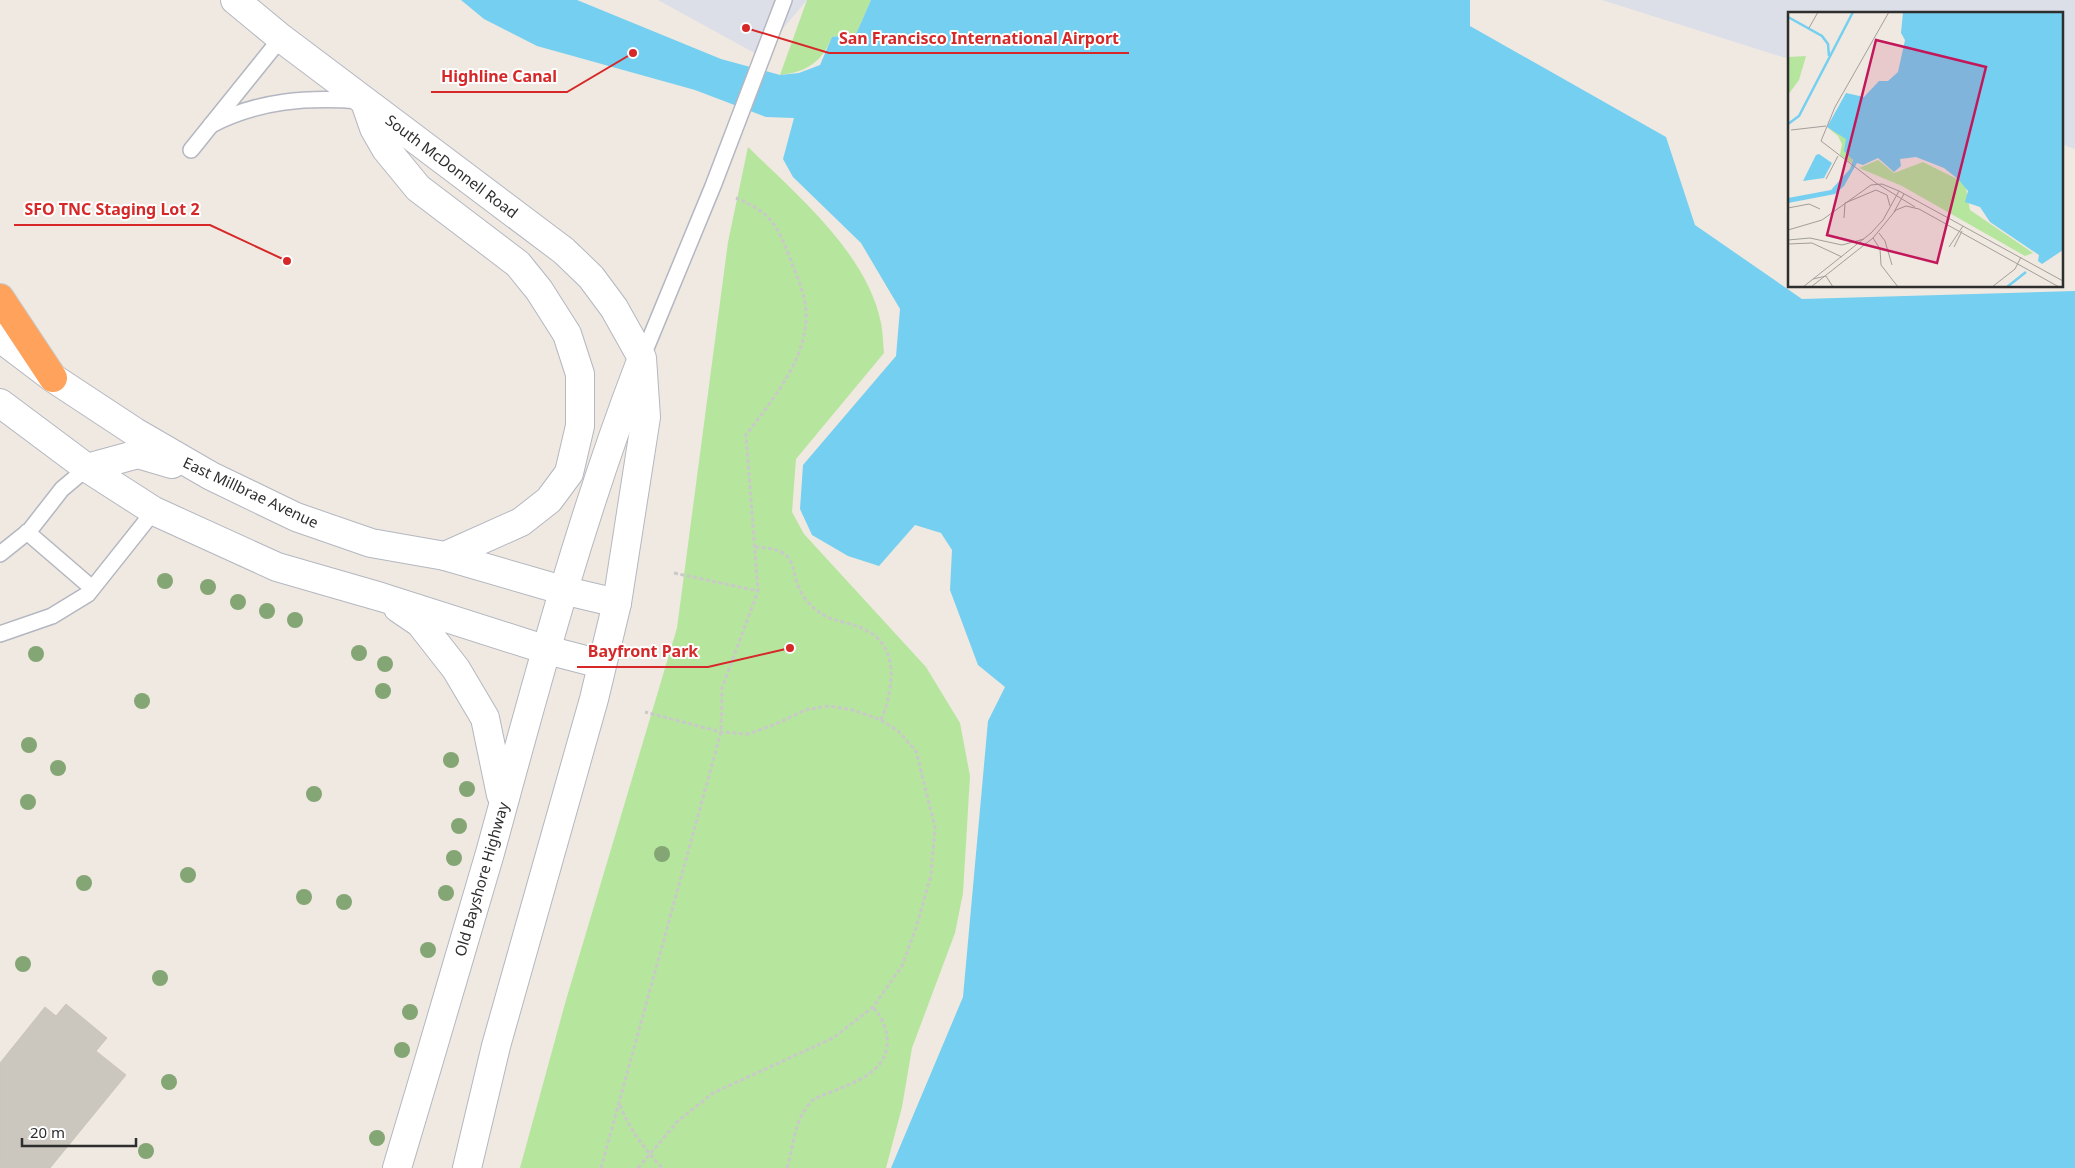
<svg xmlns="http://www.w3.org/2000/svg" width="2075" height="1168" font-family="'Noto Sans',sans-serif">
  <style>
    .airport { fill: #dcdee8 }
    .green { fill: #b6e59e }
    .water { fill: #75cff0 }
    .building { fill: #cbc7bf; stroke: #cbc5ba }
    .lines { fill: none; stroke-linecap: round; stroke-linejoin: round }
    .lane-casing { stroke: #b4b7c1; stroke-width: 18 }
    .secondary-casing { stroke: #b4b7c1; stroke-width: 30 }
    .highway-casing { stroke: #c9c9c9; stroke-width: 30 }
    .path { stroke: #c9c9c9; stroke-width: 3; stroke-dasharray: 4 2.5; stroke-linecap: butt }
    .lane { stroke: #fff; stroke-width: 15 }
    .secondary { stroke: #fff; stroke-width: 28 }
    .highway { stroke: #ffa35c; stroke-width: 28 }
    .tree { fill: #84a574 }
    .labels { text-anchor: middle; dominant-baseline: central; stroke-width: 4; stroke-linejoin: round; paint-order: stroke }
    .street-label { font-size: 15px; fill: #2e2e2e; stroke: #fff }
    .inset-river { fill: none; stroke: #75cff0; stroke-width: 2.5 }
    .inset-road { fill: none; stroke: #a29e99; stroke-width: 1 }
    .view { fill: #c2185b; fill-opacity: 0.15; stroke: #c2185b; stroke-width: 2.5 }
    .inset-edge { fill: none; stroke: #2e2e2e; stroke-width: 2.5 }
    .leader { fill: none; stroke: #d62828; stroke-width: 2 }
    .callout-dot { fill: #d62828; stroke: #fff; stroke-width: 2 }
    .callout-label { font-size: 16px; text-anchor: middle; font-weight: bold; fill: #d62828; stroke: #fff; stroke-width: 4; stroke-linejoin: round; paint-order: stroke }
  </style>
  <rect width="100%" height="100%" fill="#efe9e1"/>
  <g class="airport">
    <polygon points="658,0 807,0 760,56"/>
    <polygon points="1602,0 2075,0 2075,149 2061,144 2061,14 1789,14 1789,59"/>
  </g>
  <g class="green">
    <path d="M 807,0 L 871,0 L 856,34 L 832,37 C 822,62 807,72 780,75 Z"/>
    <path d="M 748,147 C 796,194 867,253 881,323 C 883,333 883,343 884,353 L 796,459 L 792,512 L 804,534 L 926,667 L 960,723 L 970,776 L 963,893 L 955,933 L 912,1048 L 902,1107 L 886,1168 L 520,1168 L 566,1000 L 677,628 L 728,242 Z"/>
  </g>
  <polygon class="water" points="461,0 577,0 721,59 780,75 799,73 820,65 832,37 856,34 871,0 1470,0 1470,26 1666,137 1695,225 1802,299 2075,291 2075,1168 891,1168 963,997 988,721 1005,687 978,665 950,590 952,550 941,533 915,525 879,566 848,556 812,535 800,509 803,465 896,356 900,309 861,243 793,177 783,159 794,118 766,117 695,90 537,46 484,19"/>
  <polygon class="building" points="66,1004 107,1038 96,1051 126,1075 50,1168 0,1168 0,1063 45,1007 56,1016"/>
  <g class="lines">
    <g class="lane-casing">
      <g id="lane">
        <path d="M 211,125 C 259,100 308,97 360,101"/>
        <polyline points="191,150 281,38"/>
        <polyline points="642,358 713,186 784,0"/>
        <polyline points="27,532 92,588"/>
        <polyline points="0,554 30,530 62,489 87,468"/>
        <polyline points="0,634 52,616 88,594 154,511"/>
      </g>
    </g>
    <g class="secondary-casing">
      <g id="secondary">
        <polyline points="235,0 281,38 564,251 591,277 614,308 642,358 646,417 617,603 594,699 496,1046 467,1168"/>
        <polyline points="365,102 374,128 386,149 418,188 518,264 539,290 567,334 580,374 580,426 569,473 549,500 521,522 445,556"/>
        <polyline points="0,338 53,378 135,432 211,476 296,517 371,543 445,556 562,590 617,603"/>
        <polyline points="0,403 87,468 154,511 277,567 381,597 547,650 601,664"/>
        <polyline points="87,468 138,454 172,464"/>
        <polyline points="398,608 420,623 456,669 485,718 501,795"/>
        <path d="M 397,1168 C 428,1063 460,958 490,853 C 535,689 578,525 639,366"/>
      </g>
    </g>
    <g class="highway-casing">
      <polyline id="highway" points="0,298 53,378"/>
    </g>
    <g class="path">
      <path d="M 755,547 C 807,549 784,573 807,601 C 826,623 841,619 864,629 C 901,646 893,690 881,720"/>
      <polyline points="674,573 758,591"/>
      <path d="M 620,1105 C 629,1129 645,1149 662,1168"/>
      <path d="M 601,1168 L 721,732 L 722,688 L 758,591 L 746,435 C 775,396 818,347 803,294 C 800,282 794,270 790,258 C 776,223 771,213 736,198"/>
      <polyline points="638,1168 678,1121 713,1093 833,1038 873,1007 902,966 916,928 931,875 935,827 916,751 898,731 881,720 853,710 829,706 805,710 776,724 748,734 721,732 645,712"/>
      <path d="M 787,1168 C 794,1143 794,1118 814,1099 C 839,1087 885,1078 887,1045 C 888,1029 883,1019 873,1007"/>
    </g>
    <use href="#lane" class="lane"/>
    <use href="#secondary" class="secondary"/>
    <use href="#highway" class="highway"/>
  </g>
  <g class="tree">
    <circle cx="165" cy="581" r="8"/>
    <circle cx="208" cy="587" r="8"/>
    <circle cx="238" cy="602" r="8"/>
    <circle cx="267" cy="611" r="8"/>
    <circle cx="295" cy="620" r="8"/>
    <circle cx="359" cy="653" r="8"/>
    <circle cx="36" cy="654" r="8"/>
    <circle cx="385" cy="664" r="8"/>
    <circle cx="383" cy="691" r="8"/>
    <circle cx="142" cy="701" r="8"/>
    <circle cx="29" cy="745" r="8"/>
    <circle cx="451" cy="760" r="8"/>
    <circle cx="58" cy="768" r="8"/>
    <circle cx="467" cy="789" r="8"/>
    <circle cx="314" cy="794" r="8"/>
    <circle cx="28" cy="802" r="8"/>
    <circle cx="459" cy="826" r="8"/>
    <circle cx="662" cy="854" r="8"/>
    <circle cx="454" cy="858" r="8"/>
    <circle cx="188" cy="875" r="8"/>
    <circle cx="84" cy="883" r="8"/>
    <circle cx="446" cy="893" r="8"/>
    <circle cx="304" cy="897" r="8"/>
    <circle cx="344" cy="902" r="8"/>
    <circle cx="428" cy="950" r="8"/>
    <circle cx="23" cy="964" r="8"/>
    <circle cx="160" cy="978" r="8"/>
    <circle cx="410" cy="1012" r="8"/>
    <circle cx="402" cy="1050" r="8"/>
    <circle cx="169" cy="1082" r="8"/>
    <circle cx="377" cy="1138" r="8"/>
    <circle cx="146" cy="1151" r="8"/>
  </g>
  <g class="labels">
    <g class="street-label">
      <text transform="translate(452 166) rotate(37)">South McDonnell Road</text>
      <text transform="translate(251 492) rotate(25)">East Millbrae Avenue</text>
      <text transform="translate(481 879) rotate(-74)">Old Bayshore Highway</text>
    </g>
  </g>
  <g transform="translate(1788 12)">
    <rect width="275" height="275" fill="#efe9e1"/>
    <path d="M 18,44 L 11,68 L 0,83 L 0,45 ZM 39,115 L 60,126 L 65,152 L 52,143 L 54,132 L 50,124 ZM 90,148 L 106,161 L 135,150 L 177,171 L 182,198 L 245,241 L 237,244 L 114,174 L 71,156 Z" fill="#b6e59e"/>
    <path d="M 115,0 L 275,0 L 275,238 L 254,252 L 250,249 L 251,243 L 202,210 L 192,195 L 177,190 L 180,179 L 170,167 L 156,156 L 128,145 L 112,147 L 113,154 L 106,160 L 90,146 L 75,153 L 69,151 L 56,174 L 47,182 L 0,191 L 0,186 L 43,178 L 62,157 L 65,148 L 56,139 L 58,127 L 39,115 L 58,81 L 76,85 L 91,69 L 100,69 L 110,60 L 117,28 L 113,21 ZM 31,142 L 44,151 L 36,166 L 15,169 L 28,143 Z" fill="#75cff0"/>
    <path class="inset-river" d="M 0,5 L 34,24 L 40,32 L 41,44M 0,112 L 11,104 L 65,0M 219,275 L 238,260"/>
    <path class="inset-road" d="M 101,0 L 47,95 L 33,129 L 88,171 L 127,195M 21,16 L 30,0M 3,118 L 38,114M 38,167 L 50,144M 57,191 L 88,178 L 99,183 L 102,194M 0,196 L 21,192 L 32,197M 106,200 L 116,182M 56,206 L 57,191M 0,218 L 34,208 L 83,173 L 94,172 L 111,179M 91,221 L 97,229 L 104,253M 85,226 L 92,237 L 93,253 L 110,275M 0,228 L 22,226 L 54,233 L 76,227M 0,232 L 24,231 L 54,245M 161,235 L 175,214M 166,235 L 174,219M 25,267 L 38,264 L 45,275M 15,275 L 83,221 L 95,208 L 111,179 L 275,269M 23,275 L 85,226 L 108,198 L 118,194 L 131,197 L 271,275M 204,275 L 227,257 L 233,245"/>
    <path class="view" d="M 88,28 L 198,55 L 149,251 L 39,223 Z"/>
    <rect width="275" height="275" class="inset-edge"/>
  </g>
  <path class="leader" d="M746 28L829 53H1129M633 53L567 92H431M287 261L210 225H14M790 648L708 667H577"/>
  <g class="callout-dot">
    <circle cx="746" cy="28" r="5"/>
    <circle cx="633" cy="53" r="5"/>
    <circle cx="287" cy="261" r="5"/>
    <circle cx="790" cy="648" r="5"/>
  </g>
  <g class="callout-label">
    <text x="979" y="44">San Francisco International Airport</text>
    <text x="499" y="82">Highline Canal</text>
    <text x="112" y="215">SFO TNC Staging Lot 2</text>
    <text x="643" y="657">Bayfront Park</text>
  </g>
  <path d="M22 1138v8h114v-8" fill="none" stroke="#2e2e2e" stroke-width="2.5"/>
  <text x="30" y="1138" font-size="15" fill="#2e2e2e" stroke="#ffffff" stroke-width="4" paint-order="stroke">20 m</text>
</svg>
